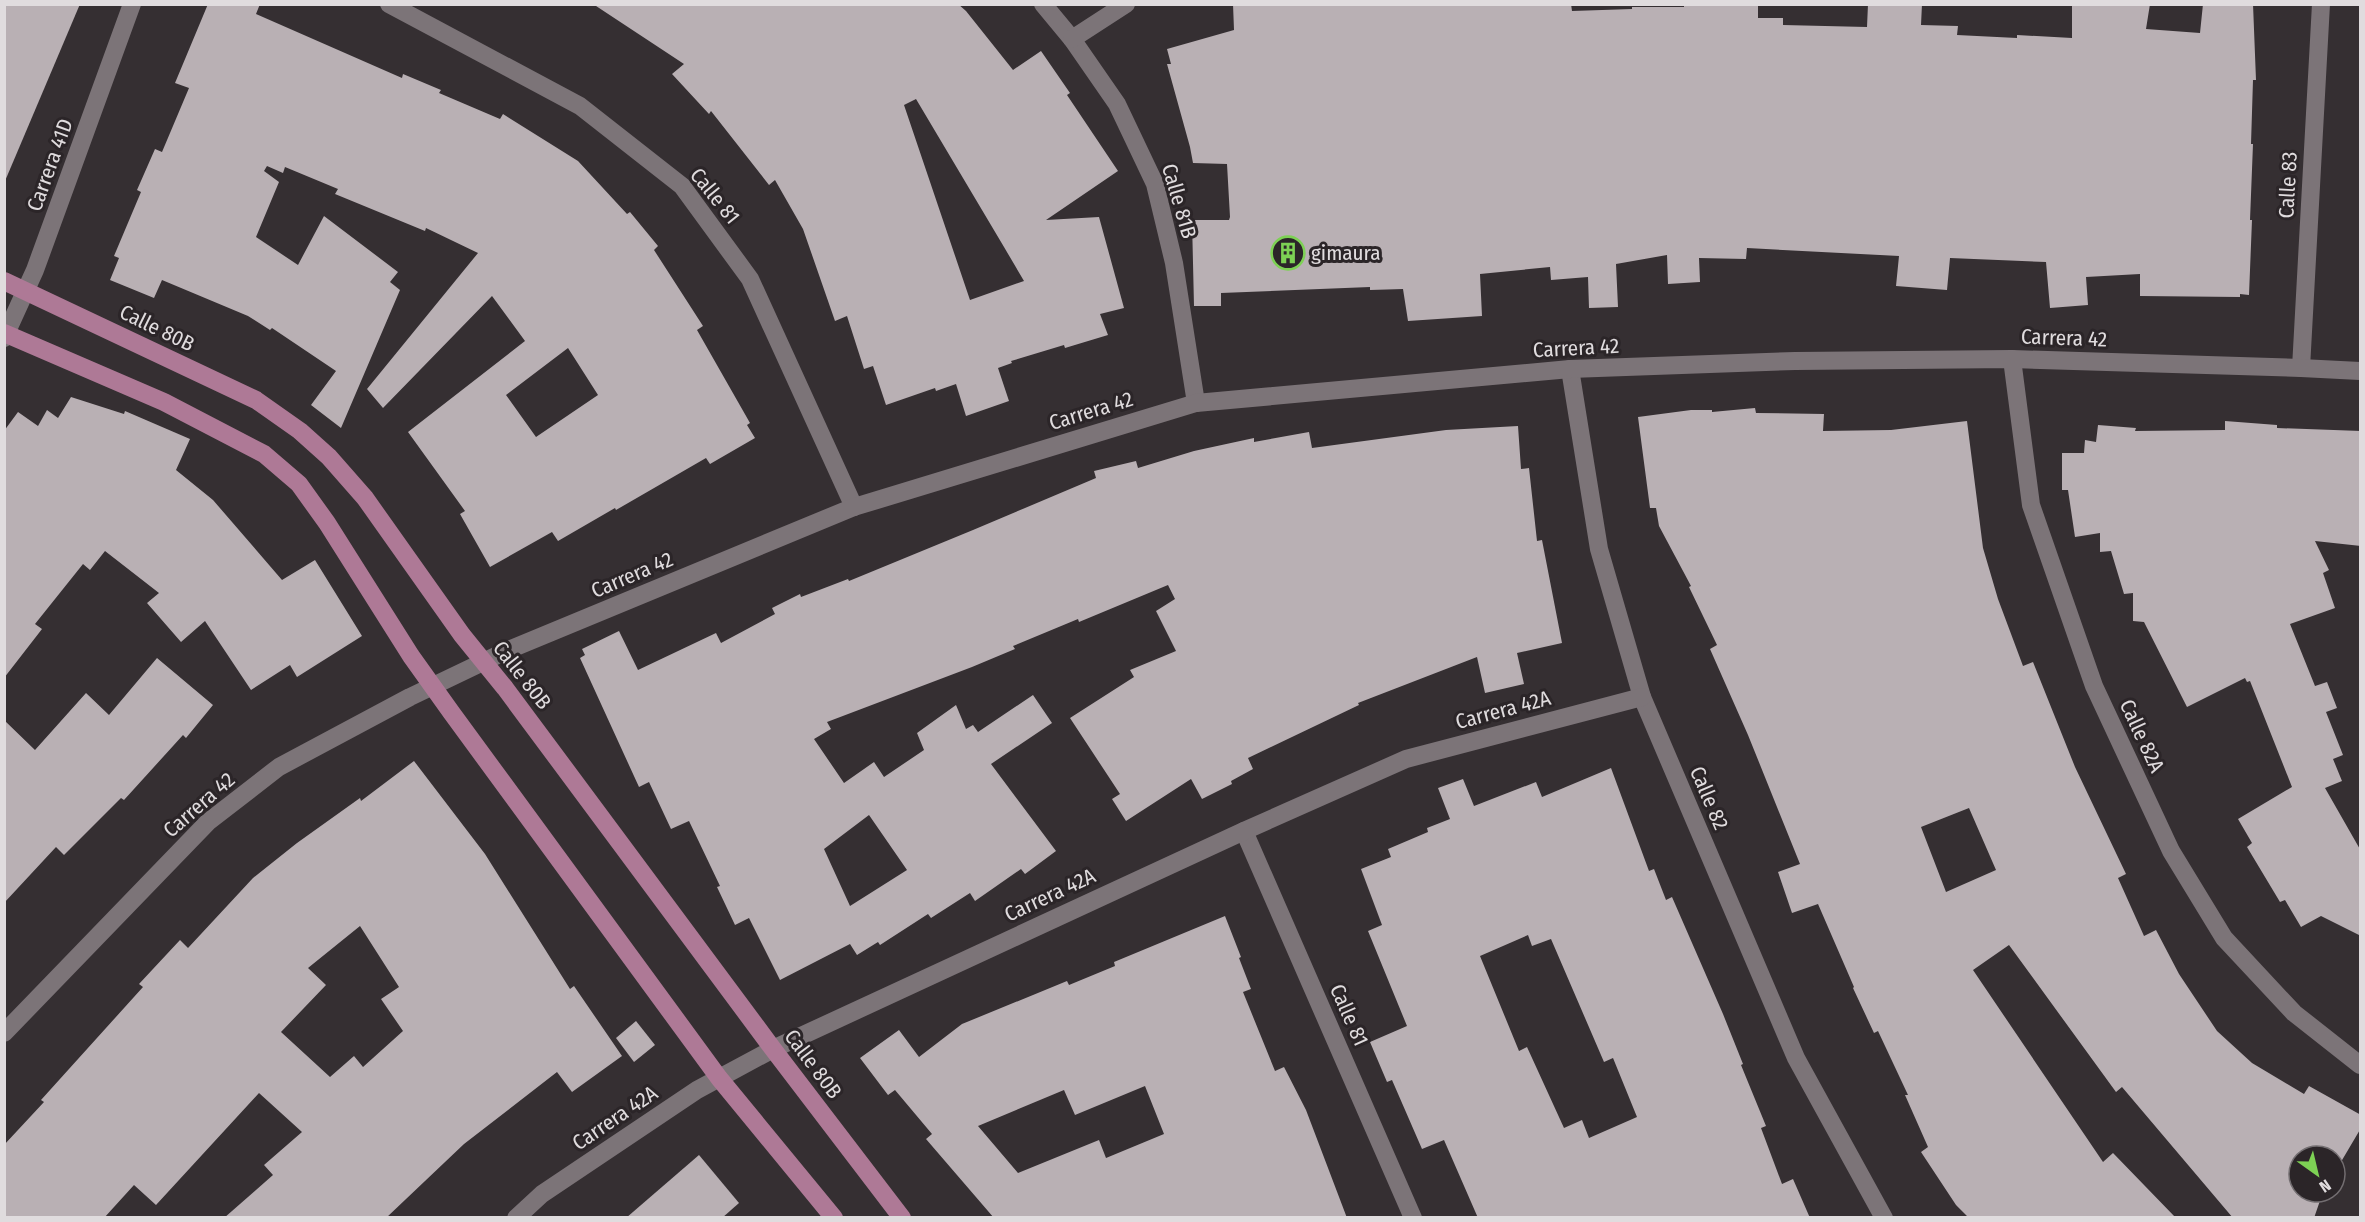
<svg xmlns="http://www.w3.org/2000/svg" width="2365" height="1222" font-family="'Fira Sans Condensed',sans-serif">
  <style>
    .building { fill: #b9b0b4; fill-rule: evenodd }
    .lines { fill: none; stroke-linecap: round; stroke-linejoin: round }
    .minor { stroke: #7c7478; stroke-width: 18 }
    .major { stroke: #ae7996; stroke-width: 18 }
    .labels { text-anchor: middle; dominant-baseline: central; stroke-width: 6; stroke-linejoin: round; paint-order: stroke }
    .street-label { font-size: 21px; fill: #e0dcde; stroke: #2b2528 }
    .poi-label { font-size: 21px; fill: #e0dcde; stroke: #2b2528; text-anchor: start }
  </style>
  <rect width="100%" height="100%" fill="#352f32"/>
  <g class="building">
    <polygon points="4,4 80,4 5,181 4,181"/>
    <path d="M 208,4 L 260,4 L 256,14 L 402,78 L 403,74 L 441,90 L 439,93 L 500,119 L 503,114 L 578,161 L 627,214 L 630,212 L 658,246 L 654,250 L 703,326 L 697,330 L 750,423 L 747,425 L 755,438 L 710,464 L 706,458 L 616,510 L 615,508 L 558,541 L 552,532 L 490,567 L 460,514 L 465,511 L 408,432 L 525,341 L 492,296 L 383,408 L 367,389 L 478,253 L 426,228 L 425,231 L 335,194 L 338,189 L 285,167 L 283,173 L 267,166 L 264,171 L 279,182 L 256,237 L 298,265 L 324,216 L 398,272 L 390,282 L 400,290 L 341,428 L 311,405 L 336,371 L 272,328 L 270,330 L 248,316 L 162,280 L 154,298 L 110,280 L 119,258 L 114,256 L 141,192 L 137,190 L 155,149 L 162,152 L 189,88 L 175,83 ZM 568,348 L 598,395 L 536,437 L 506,395 Z"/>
    <path d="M 593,4 L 958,4 L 966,11 L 1013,70 L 1041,51 L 1070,93 L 1067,95 L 1118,171 L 1046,220 L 1099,217 L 1124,308 L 1100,314 L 1108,335 L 1065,348 L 1064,345 L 1011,361 L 1012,363 L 998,368 L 1009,401 L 966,416 L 956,384 L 936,391 L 935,388 L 886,405 L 873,366 L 864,369 L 847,316 L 835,321 L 803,229 L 775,180 L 769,185 L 711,111 L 709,114 L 672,74 L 684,64 ZM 916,99 L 1004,247 L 1024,281 L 970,300 L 904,105 Z"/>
    <polygon points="1233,4 1571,4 1572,11 1632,9 1632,7 1684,7 1684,4 1758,4 1758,18 1783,18 1783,25 1867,27 1868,4 1922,4 1921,25 1958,26 1957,35 2017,38 2017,35 2072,38 2072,4 2150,4 2146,29 2200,33 2203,4 2253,4 2256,80 2253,80 2251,144 2253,144 2250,220 2252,220 2249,295 2240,294 2240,297 2140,296 2140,274 2086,277 2088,305 2050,308 2046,262 1950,258 1947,290 1896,286 1899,256 1747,248 1746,259 1699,258 1700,282 1668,284 1667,255 1616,264 1618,307 1589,308 1588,277 1551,280 1550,267 1480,274 1482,316 1408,321 1403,289 1370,290 1370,287 1221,293 1221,306 1194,306 1192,220 1229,220 1230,217 1227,164 1193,163 1190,147 1167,64 1171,64 1167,49 1234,30"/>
    <polygon points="71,397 124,414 125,411 190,439 176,470 213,500 282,580 315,560 362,636 297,677 290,665 251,690 205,621 181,642 147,603 159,593 105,551 90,570 83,564 35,624 42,629 4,678 4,431 18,412 38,426 47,410 58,418"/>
    <path d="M 1755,408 L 1756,413 L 1824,414 L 1823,431 L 1891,430 L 1967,421 L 1983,548 L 1998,599 L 2023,666 L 2033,662 L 2075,767 L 2126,874 L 2118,878 L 2144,936 L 2156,930 L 2179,974 L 2217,1031 L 2252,1063 L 2304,1094 L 2309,1086 L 2361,1115 L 2361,1128 L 2335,1172 L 2335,1156 L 2299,1156 L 2299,1192 L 2323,1192 L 2314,1218 L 2233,1218 L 2122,1087 L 2116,1092 L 2009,945 L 1973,970 L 2103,1162 L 2113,1153 L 2176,1218 L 1969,1218 L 1956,1205 L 1921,1152 L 1928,1147 L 1905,1095 L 1908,1095 L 1878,1031 L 1874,1033 L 1853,988 L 1854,987 L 1818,904 L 1792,913 L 1778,872 L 1800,864 L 1748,735 L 1710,649 L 1717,645 L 1689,587 L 1691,586 L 1659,526 L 1656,508 L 1650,508 L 1638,417 L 1691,410 L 1712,410 L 1712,412 ZM 1969,808 L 1996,870 L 1946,892 L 1921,827 Z"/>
    <polygon points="2225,421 2277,425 2277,428 2361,431 2361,546 2315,541 2329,570 2323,573 2335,608 2290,624 2315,686 2327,682 2337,708 2326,712 2343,755 2333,759 2342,781 2325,788 2361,851 2361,936 2321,916 2301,927 2285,900 2280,902 2247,847 2252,843 2238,819 2292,787 2250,681 2247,682 2245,678 2187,707 2144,622 2133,621 2133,593 2124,594 2111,551 2100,552 2100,533 2075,537 2068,490 2062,490 2062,453 2084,453 2085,440 2096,442 2098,425 2136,428 2135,431 2225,430"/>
    <path d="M 1518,426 L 1521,469 L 1529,468 L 1537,541 L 1542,540 L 1562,643 L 1517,653 L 1524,684 L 1485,693 L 1477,657 L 1358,703 L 1359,705 L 1248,758 L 1253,769 L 1231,781 L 1232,784 L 1202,799 L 1191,779 L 1126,821 L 1112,799 L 1120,794 L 1070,718 L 1134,677 L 1130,670 L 1176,651 L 1156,611 L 1175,599 L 1168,585 L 1079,622 L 1078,619 L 1013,646 L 1015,649 L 972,667 L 827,722 L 831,729 L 814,739 L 844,783 L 874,762 L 884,777 L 924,750 L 917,733 L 956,705 L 966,729 L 973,725 L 978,732 L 1033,695 L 1052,723 L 991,764 L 1056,851 L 1025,874 L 1021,869 L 975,901 L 970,893 L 931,918 L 928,914 L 880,945 L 878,942 L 857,955 L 850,944 L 780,980 L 749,918 L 735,925 L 717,887 L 720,886 L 689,821 L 671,829 L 649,782 L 639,787 L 580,658 L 585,655 L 582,649 L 619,631 L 638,670 L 716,633 L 721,643 L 775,614 L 772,608 L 800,594 L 801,597 L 848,579 L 849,581 L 973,530 L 1096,478 L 1094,471 L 1136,461 L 1138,468 L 1194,451 L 1254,438 L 1254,442 L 1309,432 L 1312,448 L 1446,430 ZM 869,815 L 907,870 L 850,906 L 824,849 Z"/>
    <polygon points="157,658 213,705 186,738 183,735 124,800 121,798 64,855 56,847 4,903 4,720 35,750 86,693 109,715"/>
    <path d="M 414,761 L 485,854 L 570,989 L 574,986 L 622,1056 L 572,1092 L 557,1072 L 464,1144 L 386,1218 L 224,1218 L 273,1175 L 264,1165 L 302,1132 L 259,1093 L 156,1205 L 134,1185 L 104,1218 L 4,1218 L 4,1145 L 44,1102 L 41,1100 L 143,987 L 139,984 L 180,940 L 188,948 L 253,878 L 297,843 L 360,798 L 361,801 ZM 360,926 L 399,987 L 381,999 L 403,1031 L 363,1067 L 354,1056 L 330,1077 L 281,1032 L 326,985 L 308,968 Z"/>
    <path d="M 1611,768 L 1649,871 L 1654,869 L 1666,900 L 1672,897 L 1723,1014 L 1743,1064 L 1741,1065 L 1766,1126 L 1761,1128 L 1782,1184 L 1793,1179 L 1810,1218 L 1478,1218 L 1444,1140 L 1422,1149 L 1392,1080 L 1387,1082 L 1370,1042 L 1407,1026 L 1368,931 L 1382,925 L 1361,869 L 1391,857 L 1388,849 L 1428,832 L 1427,828 L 1450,819 L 1438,788 L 1463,779 L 1474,806 L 1536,782 L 1542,797 ZM 1528,935 L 1532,946 L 1551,939 L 1604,1062 L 1613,1058 L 1637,1117 L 1589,1138 L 1582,1120 L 1564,1128 L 1527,1047 L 1519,1051 L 1480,956 Z"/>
    <path d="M 1225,916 L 1241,957 L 1239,958 L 1251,989 L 1243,992 L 1275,1071 L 1284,1067 L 1306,1110 L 1347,1218 L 994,1218 L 926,1139 L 932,1134 L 895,1090 L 888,1095 L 860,1058 L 899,1030 L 919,1057 L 962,1024 L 1067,981 L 1069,985 L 1115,966 L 1114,962 ZM 1145,1086 L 1164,1134 L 1106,1158 L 1099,1140 L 1018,1173 L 978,1126 L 1064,1090 L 1075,1115 Z"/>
    <polygon points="636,1021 655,1045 634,1062 616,1038"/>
    <polygon points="699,1155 739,1203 722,1218 626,1218"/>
  </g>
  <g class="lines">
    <g class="minor">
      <polyline points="389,4 580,106 682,186 750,279 854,507"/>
      <polyline points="1043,4 1072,39 1117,104 1155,184 1174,263 1196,403"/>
      <polyline points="1072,39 1126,4"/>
      <polyline points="4,338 35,270 132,4"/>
      <polyline points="2012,359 2031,505 2094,686 2171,851 2224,938 2294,1013 2360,1065"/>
      <polyline points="2301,368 2321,4"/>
      <polyline points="1570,369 1599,549 1642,697 1796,1058 1884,1218"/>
      <polyline points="1244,831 1413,1218"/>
      <polyline points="4,1033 208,822 279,767 410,697 506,651 854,507 1196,403 1570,369 1795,361 2012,359 2301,368 2360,371"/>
      <polyline points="516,1218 542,1194 697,1090 773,1049 1244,831 1406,759 1642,697"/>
    </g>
    <g class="major">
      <polyline points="4,281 256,400 300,431 329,457 365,498 462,635 505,688 773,1049 902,1218"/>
      <polyline points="4,333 164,402 264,454 299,484 327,523 411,656 451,712 719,1078 834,1218"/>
    </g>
  </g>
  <defs>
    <g id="building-ring" transform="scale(1.725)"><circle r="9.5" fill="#2b2528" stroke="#7dd154" stroke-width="1.5"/><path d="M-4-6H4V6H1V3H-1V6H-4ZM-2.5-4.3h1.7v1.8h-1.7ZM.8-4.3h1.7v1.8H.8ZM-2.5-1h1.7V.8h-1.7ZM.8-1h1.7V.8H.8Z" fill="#7dd154"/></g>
  </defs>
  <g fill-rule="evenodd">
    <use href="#building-ring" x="1288" y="253"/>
  </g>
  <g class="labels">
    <g class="street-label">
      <text transform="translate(50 165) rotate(-70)">Carrera 41D</text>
      <text transform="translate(2288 185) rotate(-87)">Calle 83</text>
      <text transform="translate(715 196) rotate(51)">Calle 81</text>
      <text transform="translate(1179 201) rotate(74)">Calle 81B</text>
      <text transform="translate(157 328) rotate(26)">Calle 80B</text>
      <text transform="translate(2064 338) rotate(2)">Carrera 42</text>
      <text transform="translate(1576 348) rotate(-3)">Carrera 42</text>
      <text transform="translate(1091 411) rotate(-17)">Carrera 42</text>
      <text transform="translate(632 575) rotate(-23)">Carrera 42</text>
      <text transform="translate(522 675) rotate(52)">Calle 80B</text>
      <text transform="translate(1503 710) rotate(-15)">Carrera 42A</text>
      <text transform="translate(2142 736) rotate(65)">Calle 82A</text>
      <text transform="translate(1709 798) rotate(67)">Calle 82</text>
      <text transform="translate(199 805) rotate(-41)">Carrera 42</text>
      <text transform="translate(1050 895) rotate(-25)">Carrera 42A</text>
      <text transform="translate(1349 1015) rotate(66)">Calle 81</text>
      <text transform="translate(813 1064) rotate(53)">Calle 80B</text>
      <text transform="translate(615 1118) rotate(-34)">Carrera 42A</text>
    </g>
    <g class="poi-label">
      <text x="1311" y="253">gimaura</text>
    </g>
  </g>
  <rect width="2365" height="1222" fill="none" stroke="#e0dcde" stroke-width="12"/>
  <g transform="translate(2317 1174) rotate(146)"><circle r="28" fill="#2b2528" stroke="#736e71" stroke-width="1.5"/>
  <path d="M0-4.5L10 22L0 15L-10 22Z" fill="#7dd154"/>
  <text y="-9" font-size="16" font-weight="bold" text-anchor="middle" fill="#e0dcde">N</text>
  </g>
</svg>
